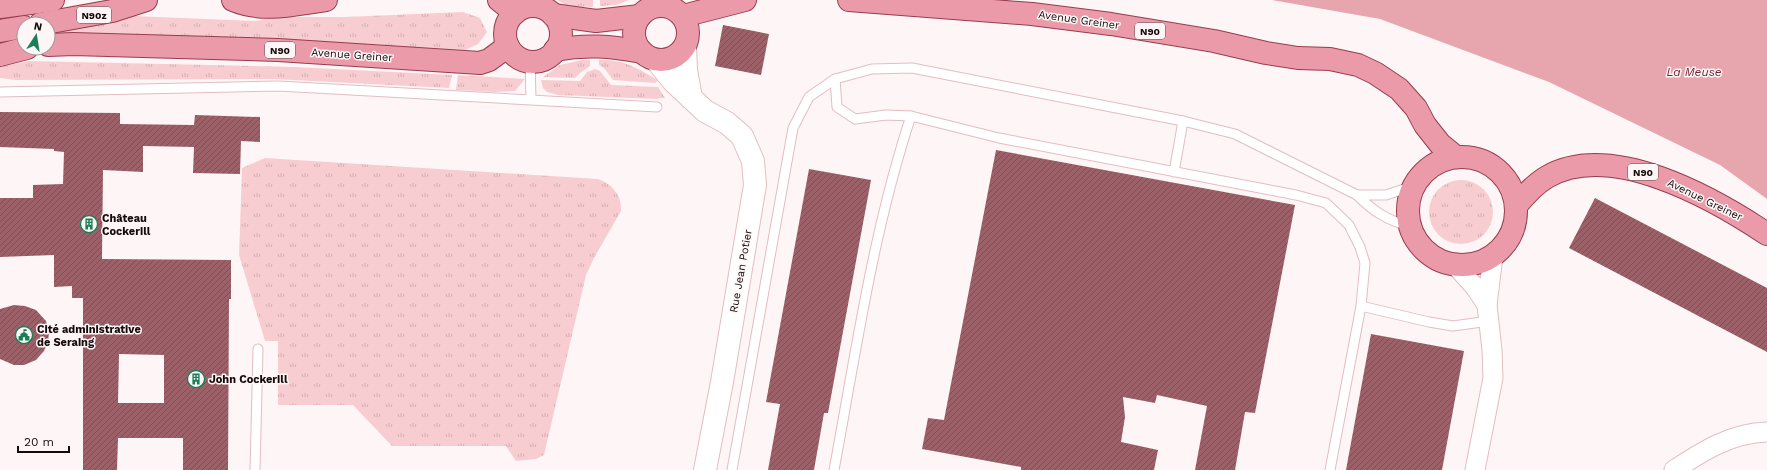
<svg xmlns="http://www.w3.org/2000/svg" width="1767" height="470" font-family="'Work Sans',sans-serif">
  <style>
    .grass { fill: url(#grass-tufts) }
    .water { fill: #e7a6ad }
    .building { fill: url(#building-hatch); fill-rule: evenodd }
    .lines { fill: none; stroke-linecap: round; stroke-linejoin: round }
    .lane-casing { stroke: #e3bdc1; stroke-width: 11 }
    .street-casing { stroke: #e3bdc1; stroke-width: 21 }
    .secondary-casing { stroke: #e3bdc1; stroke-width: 24 }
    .primary-casing { stroke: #983c4d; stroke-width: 24 }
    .lane { stroke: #fff; stroke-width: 9 }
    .street { stroke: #fff; stroke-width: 19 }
    .secondary { stroke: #fff; stroke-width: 22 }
    .primary { stroke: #eb9aa9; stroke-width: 22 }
    .labels { text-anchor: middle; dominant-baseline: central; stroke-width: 3; stroke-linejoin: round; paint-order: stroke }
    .shield { fill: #fef6f6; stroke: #5c5152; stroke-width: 1 }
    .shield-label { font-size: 10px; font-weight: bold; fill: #160a0b }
    .street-label { font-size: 11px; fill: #160a0b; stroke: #fef6f6 }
    .poi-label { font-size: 11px; font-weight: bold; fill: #160a0b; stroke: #fef6f6; text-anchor: start }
    .water-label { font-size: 12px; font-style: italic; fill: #732635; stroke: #fef6f6 }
  </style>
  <defs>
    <pattern id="grass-tufts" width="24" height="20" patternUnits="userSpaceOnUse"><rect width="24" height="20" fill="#f8cdd1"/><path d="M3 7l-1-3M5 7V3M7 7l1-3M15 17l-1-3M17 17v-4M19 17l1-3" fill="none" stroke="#d4afb2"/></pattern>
    <pattern id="building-hatch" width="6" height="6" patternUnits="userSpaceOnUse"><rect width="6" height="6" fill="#9c6168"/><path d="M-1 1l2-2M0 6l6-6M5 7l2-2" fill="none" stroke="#7e4e54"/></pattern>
  </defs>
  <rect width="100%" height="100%" fill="#fef6f6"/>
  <g class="grass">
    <polygon points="557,0 593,0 593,7 568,6"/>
    <polygon points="600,0 629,0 616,5 600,6"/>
    <polygon points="463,12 480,18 487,32 478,44 465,50 268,41 48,34 48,27 108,15 258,21 270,17 345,17"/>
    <polygon points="582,60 590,60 590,66 580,73 575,78 543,77 560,65"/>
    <path d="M 599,60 C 624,59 637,68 658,80 L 655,83 L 613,80 L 604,68 L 599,65 Z"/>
    <polygon points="28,61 295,67 452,75 449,88 273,79 16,80 0,78 0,67"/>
    <polygon points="595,69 600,71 611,85 658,87 665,98 659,98 658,99 558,95 547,92 543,88 541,80 580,81 587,72"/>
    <polygon points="458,75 525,79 515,91 494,92 456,90"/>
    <path d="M 265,158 L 598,179 C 612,184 622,195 621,211 L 594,258 L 586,275 L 544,455 L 536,459 L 516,461 L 506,446 L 392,446 L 353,405 L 278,405 L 278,341 L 265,341 L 239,255 L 242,168 Z"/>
    <circle cx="1461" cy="212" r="32"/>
  </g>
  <polygon class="water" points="1272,0 1767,0 1767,199 1720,165 1549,82 1380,19"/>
  <g class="building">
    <polygon points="723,25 769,34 761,75 715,66"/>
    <path d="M 0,112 L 120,113 L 120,124 L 194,125 L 195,115 L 260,117 L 260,142 L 241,141 L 240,174 L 193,173 L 194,147 L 143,146 L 143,172 L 103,170 L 102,259 L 231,260 L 231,299 L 229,299 L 228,470 L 183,470 L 183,438 L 118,438 L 117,470 L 83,470 L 83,298 L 72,298 L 72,286 L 54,287 L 54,255 L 0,257 L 0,198 L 33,198 L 33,185 L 63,184 L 64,152 L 54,151 L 54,149 L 0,147 ZM 119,354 L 164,355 L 164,403 L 118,403 Z"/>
    <polygon points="996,150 1295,205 1255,413 1245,412 1235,470 1195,470 1207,406 1157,395 1155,403 1123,397 1125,417 1121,442 1158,450 1154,470 1021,470 1021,467 922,449 928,418 944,420"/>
    <polygon points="809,169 871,180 828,413 824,413 814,470 768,470 780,404 766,402"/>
    <polygon points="1595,198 1767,288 1767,352 1569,248"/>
    <polygon points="14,305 25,306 36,310 46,321 49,332 48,342 44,351 36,360 24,365 14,365 0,359 0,309"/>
    <polygon points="1371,334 1464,351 1442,470 1346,470"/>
  </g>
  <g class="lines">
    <g class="lane-casing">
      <g id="lane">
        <polyline points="530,61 531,99"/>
        <polyline points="835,79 837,107 855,119 886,115 911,116 999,138 1296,195 1326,203 1349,225 1360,247 1365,263 1361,306 1330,470"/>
        <polyline points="0,92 278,86 657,107"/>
        <polyline points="1174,172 1183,121"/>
        <path d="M 1409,226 C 1387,220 1374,212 1357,195 L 1386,195 L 1413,186"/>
        <polyline points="1361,306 1429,322 1453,326 1489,321"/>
        <polyline points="255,470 258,349"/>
        <polyline points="732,470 793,128 809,97 835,79 872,69 912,68 1183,121 1235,134 1357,195"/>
        <path d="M 834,470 C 856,352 873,231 911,116"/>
      </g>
    </g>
    <g class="street-casing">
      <g id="street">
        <polyline points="1456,266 1475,287 1487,305"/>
        <polyline points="1475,470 1493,378 1492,350 1487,305 1493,256"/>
        <path d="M 1674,470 C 1703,451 1731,433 1767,432"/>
      </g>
    </g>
    <g class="secondary-casing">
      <g id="secondary">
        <polyline points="685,47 686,70 691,98"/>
        <polyline points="656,60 674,82 705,111 727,123 742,136 753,161 755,185 722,382 705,470"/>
      </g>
    </g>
    <g class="primary-casing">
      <g id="primary">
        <path d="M 233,0 C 263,13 295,4 326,0"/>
        <polyline points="499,0 515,13"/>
        <polyline points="849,0 1032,14 1111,24 1214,41 1266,53 1298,58 1330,59 1358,65 1375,73 1399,89 1416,108 1425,125 1440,144 1456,157"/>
        <circle cx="661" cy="33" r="27"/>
        <circle cx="533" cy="34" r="28"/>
        <polyline points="0,7 53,0"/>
        <polyline points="553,15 596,21 640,16"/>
        <polyline points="683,16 745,0"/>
        <polyline points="40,24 112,11 146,0"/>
        <polyline points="0,31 24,27"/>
        <polyline points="48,45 73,44 278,50 480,63 489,60 508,46"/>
        <path d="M 555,50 C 585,44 611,46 642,52"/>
        <polyline points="0,55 27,48"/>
        <circle cx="1462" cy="211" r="54"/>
        <path d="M 1516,206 C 1525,195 1535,184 1547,177 C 1611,140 1713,198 1767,234"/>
      </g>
    </g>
    <use href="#lane" class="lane"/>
    <use href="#street" class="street"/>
    <use href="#secondary" class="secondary"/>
    <use href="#primary" class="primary"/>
  </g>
  <defs>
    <g id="building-ring" transform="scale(0.9)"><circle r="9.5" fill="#fef6f6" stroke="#1a7f59" stroke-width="1.5"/><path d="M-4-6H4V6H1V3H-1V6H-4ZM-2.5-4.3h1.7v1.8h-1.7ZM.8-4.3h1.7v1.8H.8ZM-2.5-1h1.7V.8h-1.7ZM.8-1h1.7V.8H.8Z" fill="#1a7f59"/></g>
    <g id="civic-ring" transform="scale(0.9)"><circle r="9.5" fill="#fef6f6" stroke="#1a7f59" stroke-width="1.5"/><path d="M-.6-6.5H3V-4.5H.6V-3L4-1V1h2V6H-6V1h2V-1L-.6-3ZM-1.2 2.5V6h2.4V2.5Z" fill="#1a7f59"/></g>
  </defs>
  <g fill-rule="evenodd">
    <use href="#building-ring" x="89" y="224"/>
    <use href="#civic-ring" x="24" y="335"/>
    <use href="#building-ring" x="196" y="379"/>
  </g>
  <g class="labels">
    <g class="shield">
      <rect x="77" y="7" width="34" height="16" rx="3"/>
      <rect x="1135" y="23" width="30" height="16" rx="3"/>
      <rect x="265" y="42" width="30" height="16" rx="3"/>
      <rect x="1628" y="164" width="30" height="16" rx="3"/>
    </g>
    <g class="shield-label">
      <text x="94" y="15">N90z</text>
      <text x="1150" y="31">N90</text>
      <text x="280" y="50">N90</text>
      <text x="1643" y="172">N90</text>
    </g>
    <g class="street-label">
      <text transform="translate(1079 20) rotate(8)">Avenue Greiner</text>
      <text transform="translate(352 55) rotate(4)">Avenue Greiner</text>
      <text transform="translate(1705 200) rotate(26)">Avenue Greiner</text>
      <text transform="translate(741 271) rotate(-80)">Rue Jean Potier</text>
    </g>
    <g class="poi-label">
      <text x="102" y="218">Château<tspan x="102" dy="13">Cockerill</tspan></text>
      <text x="37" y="329">Cité administrative<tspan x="37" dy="13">de Seraing</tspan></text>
      <text x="209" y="379">John Cockerill</text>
    </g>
    <g class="water-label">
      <text x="1694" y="72">La Meuse</text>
    </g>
  </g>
  <g transform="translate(36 36) rotate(12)"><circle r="19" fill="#fef6f6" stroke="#a19898"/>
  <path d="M0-3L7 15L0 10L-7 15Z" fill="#1a7f59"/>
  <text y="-6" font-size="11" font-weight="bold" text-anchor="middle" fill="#160a0b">N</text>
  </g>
  <path d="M18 446v6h51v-6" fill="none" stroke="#160a0b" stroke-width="2"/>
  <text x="24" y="446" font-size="12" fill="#160a0b" stroke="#fef6f6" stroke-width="3" paint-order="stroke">20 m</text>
</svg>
